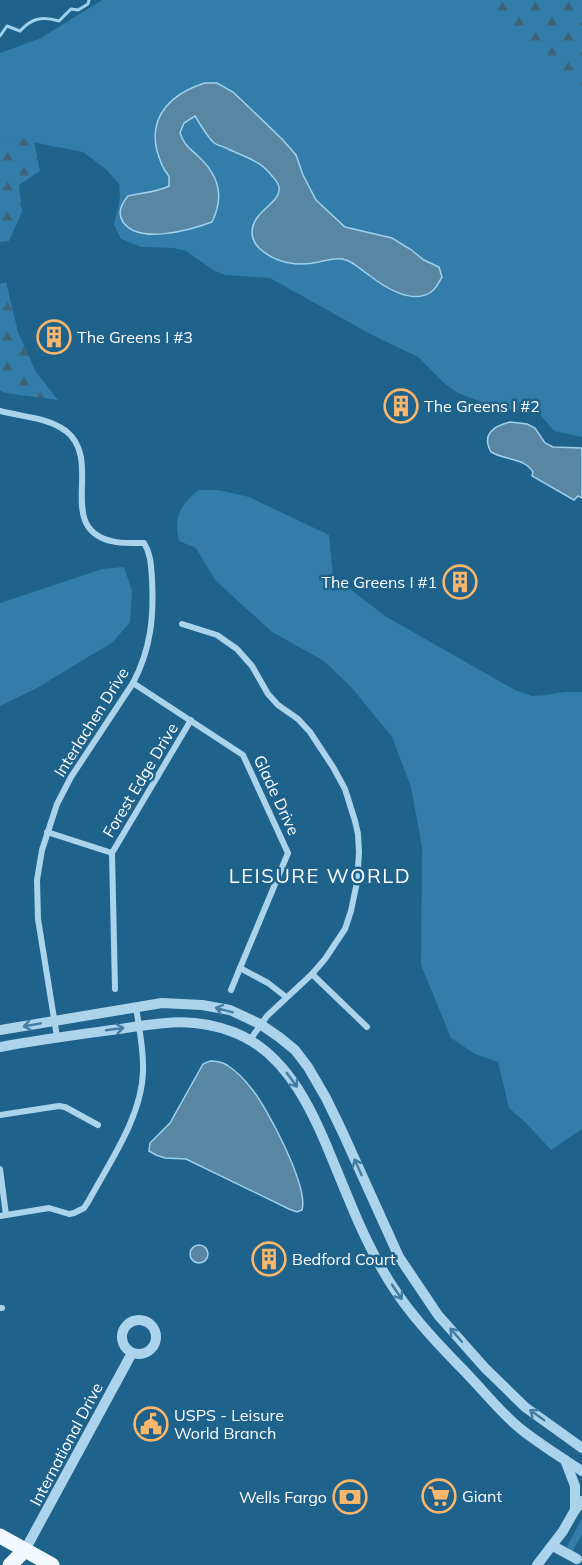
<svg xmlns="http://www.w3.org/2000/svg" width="582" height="1565" font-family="Mulish,sans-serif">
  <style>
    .grass { fill: #327da9 }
    .forest { fill: url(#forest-firs) }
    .water { fill: #5987a3; stroke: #9fd1ed; stroke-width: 1.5 }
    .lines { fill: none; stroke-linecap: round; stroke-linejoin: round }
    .stream { stroke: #9fd1ed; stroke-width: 3 }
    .minor { stroke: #abd4ec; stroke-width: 6 }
    .tertiary { stroke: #abd4ec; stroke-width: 10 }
    .primary { stroke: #f1f9fe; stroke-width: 15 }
    .oneway { stroke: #427ea3 }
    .labels { text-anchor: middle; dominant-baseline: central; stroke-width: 5; stroke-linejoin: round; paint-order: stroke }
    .poi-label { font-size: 16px; fill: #fff; stroke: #1f628b; text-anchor: start }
    .street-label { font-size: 16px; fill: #fff; stroke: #1f628b }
    .quarter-label { font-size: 20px; letter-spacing: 1.5px; fill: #fff; stroke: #1f628b }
  </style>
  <defs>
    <pattern id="forest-firs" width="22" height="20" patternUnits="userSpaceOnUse" patternTransform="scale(1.5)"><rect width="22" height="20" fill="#327da9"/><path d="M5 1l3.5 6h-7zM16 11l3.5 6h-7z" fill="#3f647a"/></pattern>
  </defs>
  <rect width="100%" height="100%" fill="#1f628b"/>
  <g class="grass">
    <polygon points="102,0 582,0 582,437 554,431 537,411 503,410 458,393 444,383 418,357 372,335 270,278 225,275 213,270 186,251 173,248 141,247 121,239 114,225 120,199 119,184 107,170 83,152 0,136 0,53 41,38"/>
    <path d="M 199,490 L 218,490 L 249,497 L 329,535 L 333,576 L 385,616 L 515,690 L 532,696 L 546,695 L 564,692 L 582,692 L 582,1129 L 551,1150 L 525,1122 L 509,1108 L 498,1062 L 475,1054 L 451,1038 L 421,965 L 422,847 L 411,787 L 392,737 L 352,688 L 324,661 L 272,632 L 215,580 L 196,548 L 179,541 C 178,536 177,531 177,526 C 176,512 188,497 199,490 Z"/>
    <polygon points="124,567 132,591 130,622 113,642 37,688 0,706 0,603 102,569"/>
    <polygon points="582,1519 582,1535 573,1550 571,1551 567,1546"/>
  </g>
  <g class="forest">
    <polygon points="477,0 571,0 582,5 582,89 548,56"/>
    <polygon points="0,136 34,141 40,171 19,185 22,212 9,241 0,242"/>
    <polygon points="6,282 18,332 36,372 58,400 5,393 0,390 0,284"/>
  </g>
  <g class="water">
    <path d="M 205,83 L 217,83 L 233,92 L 282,139 L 296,155 L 303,175 L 316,200 L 345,227 L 392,238 L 410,249 L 424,260 L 439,267 L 442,277 C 439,282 436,289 431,292 C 412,305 384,287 369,275 C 361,270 355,263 346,260 C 337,257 328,260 319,262 C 298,267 275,263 259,248 C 255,244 252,238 252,232 C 252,211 282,203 279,187 C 278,183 275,179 272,176 C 260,160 242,156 226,148 C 222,146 216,145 213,142 C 206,135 200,124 195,116 L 184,123 L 180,133 C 185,147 190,148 200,158 C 220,177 224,198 212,222 C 190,230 139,245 123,222 C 117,213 122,203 128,196 C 141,193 158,192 169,186 C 169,185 169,178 169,177 C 168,174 166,172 164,169 C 161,164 159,157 157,151 C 148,115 173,93 205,83 Z"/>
    <path d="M 510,422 L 527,424 L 535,428 L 545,443 L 553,447 L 582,448 L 582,498 L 578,496 L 574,500 L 532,476 L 533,472 C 525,458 504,460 491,452 C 481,434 494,426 510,422 Z"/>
    <path d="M 210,1061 C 216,1061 222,1062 227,1065 C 236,1071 245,1080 251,1088 C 267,1107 309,1187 302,1210 L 297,1212 L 289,1209 L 186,1159 L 165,1158 L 156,1155 L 149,1151 L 150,1143 L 170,1123 L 203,1064 Z"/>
    <circle cx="199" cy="1254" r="9"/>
  </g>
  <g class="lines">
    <path class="stream" d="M 0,36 L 7,26 L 20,31 C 32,18 42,16 59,21 L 71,9 L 78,10 L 88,4 L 89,0"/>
    <g class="minor">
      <path d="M 0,411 C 22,417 47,417 66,431 C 104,461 55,527 111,541 C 121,544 133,543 144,543 C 151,554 151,566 152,579 C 154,616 151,649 133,683 L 71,777 L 57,804 L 42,850 L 37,880 L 38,919 L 57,1037"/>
      <polyline points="182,624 217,635 237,649 252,666 268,694 278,705 298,719 310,732 333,767 345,789 355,821 358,834 359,853 357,882 351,911 345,929 325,959 312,974 267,1016 250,1040"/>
      <polyline points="133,683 243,755 288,853 240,968 268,983 286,997"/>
      <polyline points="47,832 112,853"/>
      <polyline points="312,974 367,1027"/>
      <polyline points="115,989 112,853 191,720"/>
      <polyline points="231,990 240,968"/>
      <polyline points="0,1115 59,1106 65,1107 98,1125"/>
      <polyline points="0,1169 6,1215"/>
      <path d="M 0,1216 L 49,1208 L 69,1214 L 74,1213 L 84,1208 L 88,1202 C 109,1163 142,1117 143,1071 C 144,1050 139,1028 136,1007"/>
      <polyline points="0,1308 2,1308"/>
    </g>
    <g class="tertiary">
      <polyline points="0,1030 162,1003 202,1005 230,1010 260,1024 279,1037 295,1050 308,1067 326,1098 342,1131 399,1257 438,1315 485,1368 525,1407 582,1448"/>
      <path d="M 0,1047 C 37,1040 75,1035 112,1030 C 157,1024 189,1015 233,1032 C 298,1056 322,1137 347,1195 C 361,1230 377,1265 399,1296 C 420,1326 446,1352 471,1378 C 487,1395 503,1415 522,1430 C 541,1445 562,1458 582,1471"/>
      <circle cx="139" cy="1337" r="17"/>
      <polyline points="565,1460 575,1486 575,1510"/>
      <polyline points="553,1546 577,1559"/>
      <polyline points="25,1550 132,1353"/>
      <polyline points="537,1565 563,1531 575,1510 582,1501"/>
    </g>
    <g class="primary">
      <polyline points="0,1536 52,1565"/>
      <polyline points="10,1565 25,1550"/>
    </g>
  </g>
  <defs><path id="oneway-shaft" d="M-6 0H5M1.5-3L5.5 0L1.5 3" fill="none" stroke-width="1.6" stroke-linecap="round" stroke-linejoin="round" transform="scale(1.5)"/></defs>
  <g class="oneway">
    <use href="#oneway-shaft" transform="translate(224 1010) rotate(-165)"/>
    <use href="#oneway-shaft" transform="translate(32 1025) rotate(170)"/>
    <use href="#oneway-shaft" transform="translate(115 1029) rotate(-8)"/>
    <use href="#oneway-shaft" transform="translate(292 1080) rotate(54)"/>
    <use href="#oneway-shaft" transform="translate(358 1167) rotate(-114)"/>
    <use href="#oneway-shaft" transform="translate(397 1292) rotate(56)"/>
    <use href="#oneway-shaft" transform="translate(456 1335) rotate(-131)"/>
    <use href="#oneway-shaft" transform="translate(537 1415) rotate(-145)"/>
  </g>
  <defs>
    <g id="building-ring" transform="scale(1.725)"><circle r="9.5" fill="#1f628b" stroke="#fab76b" stroke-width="1.5"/><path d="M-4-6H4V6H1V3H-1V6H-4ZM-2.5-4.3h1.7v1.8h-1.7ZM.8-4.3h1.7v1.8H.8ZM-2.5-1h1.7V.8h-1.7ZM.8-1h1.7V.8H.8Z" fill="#fab76b"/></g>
    <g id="civic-ring" transform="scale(1.725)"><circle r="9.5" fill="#1f628b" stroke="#fab76b" stroke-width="1.5"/><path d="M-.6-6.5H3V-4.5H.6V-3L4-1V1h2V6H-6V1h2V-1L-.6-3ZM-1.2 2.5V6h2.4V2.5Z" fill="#fab76b"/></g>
    <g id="supermarket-ring" transform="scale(1.725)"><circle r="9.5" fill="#1f628b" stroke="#fab76b" stroke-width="1.5"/><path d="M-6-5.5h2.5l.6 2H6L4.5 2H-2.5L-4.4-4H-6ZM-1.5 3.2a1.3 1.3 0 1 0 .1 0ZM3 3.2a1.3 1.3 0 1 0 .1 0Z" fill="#fab76b"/></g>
    <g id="bank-ring" transform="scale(1.725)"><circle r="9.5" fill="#1f628b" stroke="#fab76b" stroke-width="1.5"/><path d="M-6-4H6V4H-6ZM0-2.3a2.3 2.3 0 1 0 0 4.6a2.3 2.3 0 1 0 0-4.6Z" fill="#fab76b"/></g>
  </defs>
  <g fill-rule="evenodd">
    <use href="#building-ring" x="54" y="337"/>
    <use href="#building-ring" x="401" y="406"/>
    <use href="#building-ring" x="460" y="582"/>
    <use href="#building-ring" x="269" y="1259"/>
    <use href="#civic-ring" x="151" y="1424"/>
    <use href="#supermarket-ring" x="439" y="1496"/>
    <use href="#bank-ring" x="350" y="1497"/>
  </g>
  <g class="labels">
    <g class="poi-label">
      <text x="77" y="337">The Greens I #3</text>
      <text x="424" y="406">The Greens I #2</text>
      <text x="437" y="582" text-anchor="end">The Greens I #1</text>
      <text x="292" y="1259">Bedford Court</text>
      <text x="174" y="1415">USPS - Leisure<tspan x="174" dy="18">World Branch</tspan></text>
      <text x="462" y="1496">Giant</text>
      <text x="327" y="1497" text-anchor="end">Wells Fargo</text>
    </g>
    <g class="street-label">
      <text transform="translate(91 722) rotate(-58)">Interlachen Drive</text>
      <text transform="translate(140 780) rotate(-59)">Forest Edge Drive</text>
      <text transform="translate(277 795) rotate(65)">Glade Drive</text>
      <text transform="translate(66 1444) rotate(-62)">International Drive</text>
    </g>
    <g class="quarter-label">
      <text x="320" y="875">LEISURE WORLD</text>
    </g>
  </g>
</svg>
